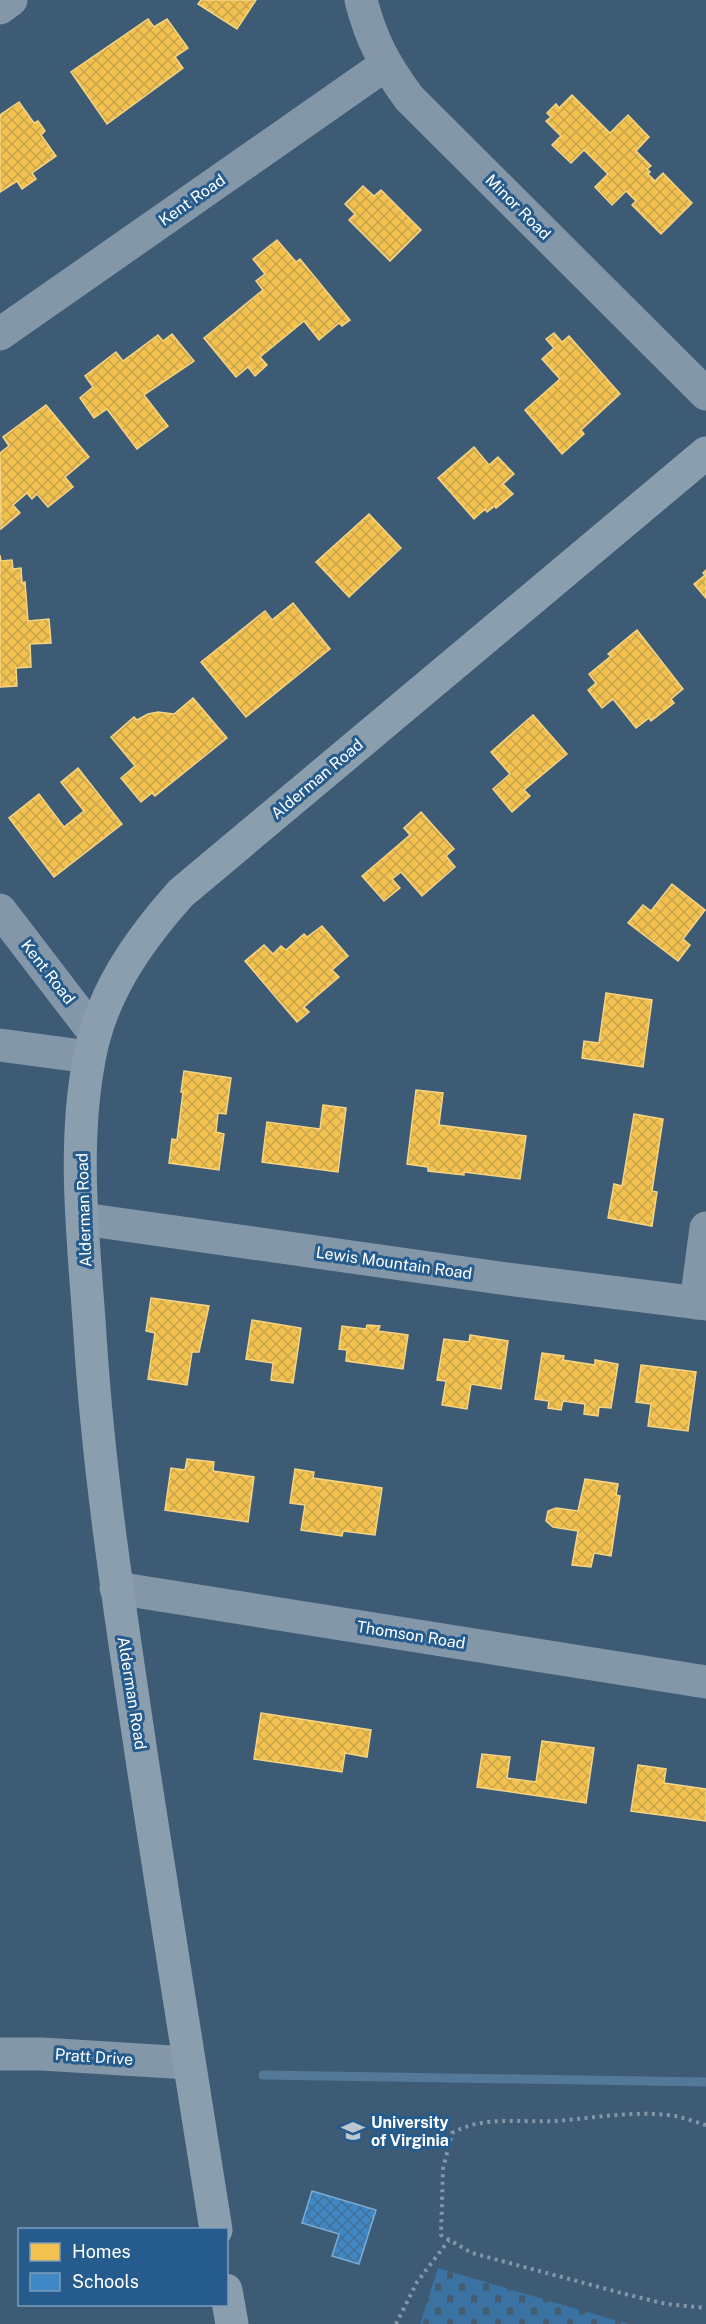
<svg xmlns="http://www.w3.org/2000/svg" width="706" height="2324" font-family="'Public Sans',sans-serif">
  <style>
    .cemetery { fill: url(#cemetery-stones) }
    .homes { fill: url(#homes-cross-hatch); stroke: #f6d483; stroke-width: 1.5 }
    .schools { fill: url(#schools-cross-hatch); stroke: #79acd6; stroke-width: 1.5 }
    .lines { fill: none; stroke-linecap: round; stroke-linejoin: round }
    .stream { stroke: #547898; stroke-width: 9 }
    .path { stroke: #8497a9; stroke-width: 4; stroke-dasharray: 3 4.5; stroke-linecap: butt }
    .minor { stroke: #8497a9; stroke-width: 33 }
    .secondary { stroke: #8b9eae; stroke-width: 33 }
    .labels { text-anchor: middle; dominant-baseline: central; stroke-width: 6; stroke-linejoin: round; paint-order: stroke }
    .street-label { font-size: 16px; fill: #fff; stroke: #255c8d }
    .poi-label { font-size: 16px; font-weight: bold; fill: #fff; stroke: #255c8d; text-anchor: start }
  </style>
  <defs>
    <pattern id="cemetery-stones" width="16" height="16" patternUnits="userSpaceOnUse" patternTransform="scale(1.5)"><rect width="16" height="16" fill="#3a72a2"/><path d="M2 7V4a2 2 0 0 1 4 0v3zM10 15v-3a2 2 0 0 1 4 0v3z" fill="#455b6e"/></pattern>
    <pattern id="homes-cross-hatch" width="8" height="8" patternUnits="userSpaceOnUse" patternTransform="scale(1.5)"><rect width="8" height="8" fill="#f2c14e"/><path d="M0 0l8 8M0 8l8-8" fill="none" stroke="#c8a44e"/></pattern>
    <pattern id="schools-cross-hatch" width="8" height="8" patternUnits="userSpaceOnUse" patternTransform="scale(1.5)"><rect width="8" height="8" fill="#3f88c5"/><path d="M0 0l8 8M0 8l8-8" fill="none" stroke="#447095"/></pattern>
  </defs>
  <rect width="100%" height="100%" fill="#3d5b75"/>
  <polygon class="cemetery" points="438,2268 628,2324 420,2324"/>
  <g class="homes">
    <polygon points="201,0 256,0 237,29 198,4"/>
    <polygon points="148,19 154,27 167,19 188,48 175,57 183,68 107,124 71,72"/>
    <polygon points="572,95 610,133 628,115 649,137 636,151 651,166 647,169 650,172 648,174 655,181 663,173 692,203 661,234 632,205 636,201 626,191 612,205 595,187 608,174 584,150 571,163 552,145 561,136 546,121 551,117 547,113 556,104 559,108"/>
    <polygon points="19,102 34,123 38,121 45,131 41,135 56,156 32,173 36,179 22,189 17,181 0,192 0,115"/>
    <polygon points="363,186 374,196 381,190 421,230 390,261 349,220 355,214 345,204"/>
    <polygon points="277,240 296,262 300,259 350,320 342,326 339,323 319,340 304,321 260,357 267,365 255,376 248,367 236,377 204,338 263,290 256,281 265,274 253,259"/>
    <polygon points="554,333 562,342 569,336 620,394 581,430 584,434 562,454 525,410 560,379 542,359 554,348 546,339"/>
    <polygon points="172,334 194,361 144,395 168,426 137,449 107,409 94,418 80,398 93,387 85,376 116,352 123,361 158,335 163,341"/>
    <polygon points="46,405 89,457 65,477 73,487 48,507 37,494 32,499 27,493 13,505 20,513 1,529 0,453 9,446 3,437"/>
    <polygon points="474,447 489,465 498,457 514,474 503,484 513,494 496,508 495,506 487,512 485,509 474,519 438,478"/>
    <polygon points="369,514 401,548 349,597 316,562"/>
    <polygon points="0,555 1,561 12,560 13,569 21,568 22,583 25,582 28,621 49,619 51,643 30,644 31,667 16,668 17,686 0,687"/>
    <polygon points="706,570 706,598 694,584 705,575 703,573"/>
    <polygon points="293,603 330,649 246,717 201,662 265,611 272,620"/>
    <polygon points="637,630 683,689 671,699 674,703 651,721 649,718 636,728 613,699 602,708 588,690 596,683 589,674 611,656 608,654"/>
    <polygon points="193,698 227,738 155,796 152,793 141,802 121,778 135,766 111,737 134,717 137,720 148,714 158,712 174,714"/>
    <polygon points="533,715 567,754 524,790 530,796 512,812 493,789 510,774 491,752"/>
    <polygon points="78,768 122,824 54,877 9,818 39,794 64,827 84,811 61,782"/>
    <polygon points="421,812 454,849 446,856 455,867 422,896 401,872 392,879 400,888 384,901 362,876 410,835 404,828"/>
    <polygon points="672,884 705,910 683,939 690,945 678,961 628,923 643,905 651,911"/>
    <polygon points="322,926 348,956 332,970 339,977 304,1007 309,1012 297,1022 245,961 264,945 273,954 281,946 286,950 304,934 307,937"/>
    <polygon points="606,993 652,1000 643,1067 582,1058 584,1041 599,1043"/>
    <polygon points="184,1071 231,1078 226,1114 218,1113 216,1132 224,1134 219,1170 169,1163 172,1139 177,1140 183,1092 181,1092"/>
    <polygon points="416,1090 443,1093 439,1125 526,1136 520,1179 464,1172 464,1175 428,1171 428,1167 407,1164"/>
    <polygon points="323,1105 346,1108 338,1172 262,1162 267,1122 320,1129"/>
    <polygon points="634,1114 663,1119 652,1191 657,1192 652,1226 608,1218 614,1184 622,1186"/>
    <polygon points="151,1298 209,1306 199,1352 192,1352 187,1385 148,1379 155,1333 146,1331"/>
    <polygon points="252,1320 301,1328 293,1383 271,1380 273,1363 246,1359"/>
    <polygon points="367,1325 380,1326 378,1331 408,1335 403,1369 346,1361 347,1350 339,1349 342,1326 366,1329"/>
    <polygon points="470,1335 508,1341 501,1389 471,1384 467,1409 442,1405 446,1381 437,1380 444,1339 469,1342"/>
    <polygon points="542,1353 564,1356 563,1360 595,1365 595,1360 618,1364 611,1408 599,1407 598,1416 584,1414 585,1404 563,1401 561,1410 548,1408 549,1401 535,1399"/>
    <polygon points="641,1365 696,1372 688,1431 648,1426 651,1404 636,1402"/>
    <polygon points="187,1459 214,1462 213,1471 254,1477 248,1522 165,1510 171,1468 185,1470"/>
    <polygon points="295,1469 314,1472 313,1478 382,1488 375,1535 343,1531 342,1536 301,1530 305,1505 290,1503"/>
    <polygon points="585,1479 618,1484 616,1495 620,1496 611,1556 594,1553 591,1567 572,1565 578,1531 553,1527 546,1521 548,1511 556,1508 578,1511"/>
    <polygon points="261,1713 371,1730 367,1757 345,1753 342,1772 254,1759"/>
    <polygon points="542,1741 594,1748 586,1803 477,1787 482,1754 510,1757 507,1778 536,1782"/>
    <polygon points="638,1765 666,1769 664,1783 706,1789 706,1821 631,1811"/>
  </g>
  <polygon class="schools" points="312,2191 376,2210 359,2264 332,2256 339,2234 302,2223"/>
  <g class="lines">
    <polyline class="stream" points="263,2075 706,2082"/>
    <g class="path">
      <path d="M 706,2125 C 696,2122 685,2118 675,2116 C 635,2110 595,2118 555,2121 C 520,2123 484,2115 452,2133 L 443,2169 L 441,2235 L 472,2253 L 625,2294 L 666,2304 L 706,2308"/>
      <polyline points="396,2324 417,2282 449,2240"/>
    </g>
    <g class="minor">
      <path d="M 361,0 C 371,40 385,65 409,98 L 706,394"/>
      <polyline points="0,8 11,0"/>
      <polyline points="0,334 385,65"/>
      <polyline points="0,910 95,1034"/>
      <polyline points="0,1045 89,1057"/>
      <polyline points="83,1219 500,1278 706,1304"/>
      <polyline points="696,1303 706,1228"/>
      <polyline points="116,1588 706,1682"/>
      <polyline points="0,2054 42,2054 188,2063"/>
    </g>
    <g class="secondary">
      <path d="M 216,2230 C 191,2075 167,1921 143,1766 C 122,1623 99,1480 90,1335 C 84,1244 72,1150 89,1060 C 100,995 138,941 181,893 L 706,453"/>
      <polyline points="226,2290 232,2324"/>
    </g>
  </g>
  <defs>
    <g id="university-bare" transform="scale(1.8)"><path d="M0-5L7-2L0 1L-7-2ZM-4 1L0 2.5L4 1V4Q0 6-4 4Z" fill="#bbc6cf" stroke="#255c8d" stroke-width="2.5" paint-order="stroke"/></g>
  </defs>
  <g fill-rule="evenodd">
    <use href="#university-bare" x="353" y="2131"/>
  </g>
  <g class="labels">
    <g class="street-label">
      <text transform="translate(192 200) rotate(-35)">Kent Road</text>
      <text transform="translate(518 207) rotate(45)">Minor Road</text>
      <text transform="translate(317 779) rotate(-40)">Alderman Road</text>
      <text transform="translate(48 972) rotate(52)">Kent Road</text>
      <text transform="translate(84 1210) rotate(-92)">Alderman Road</text>
      <text transform="translate(394 1263) rotate(8)">Lewis Mountain Road</text>
      <text transform="translate(411 1635) rotate(9)">Thomson Road</text>
      <text transform="translate(132 1693) rotate(81)">Alderman Road</text>
      <text transform="translate(94 2057) rotate(4)">Pratt Drive</text>
    </g>
    <g class="poi-label">
      <text x="371" y="2122">University<tspan x="371" dy="18">of Virginia</tspan></text>
    </g>
  </g>
  <rect x="18" y="2228" width="210" height="78" fill="#255c8d" stroke="#7c9dbb" stroke-width="1.5"/>
  <rect x="30" y="2243" width="30" height="18" fill="#f2c14e" stroke="#7c9dbb" stroke-width="1.5"/>
  <text x="72" y="2258" font-size="18" fill="#ffffff">Homes</text>
  <rect x="30" y="2273" width="30" height="18" fill="#3f88c5" stroke="#7c9dbb" stroke-width="1.5"/>
  <text x="72" y="2288" font-size="18" fill="#ffffff">Schools</text>
</svg>
